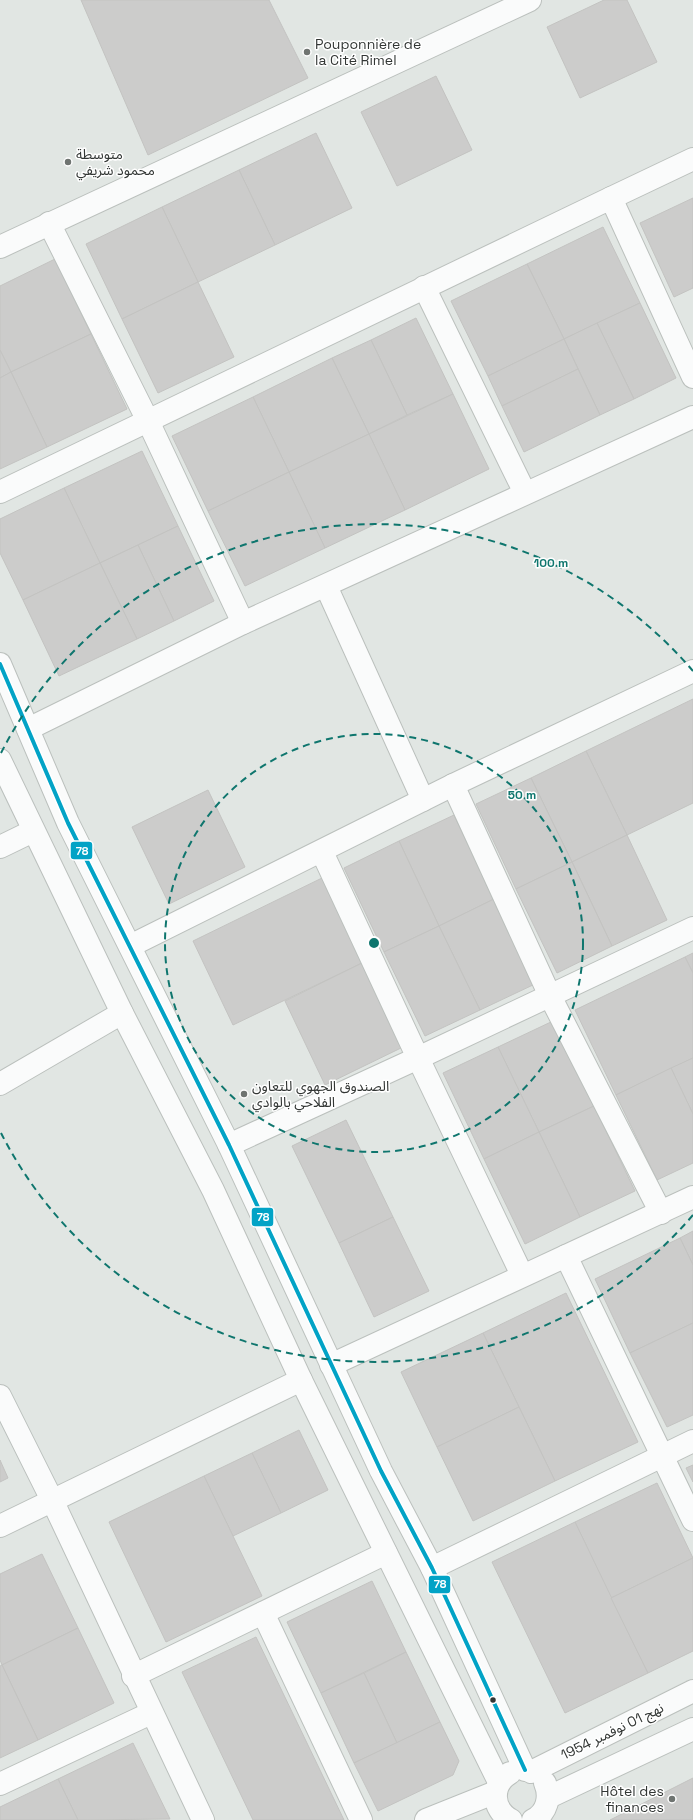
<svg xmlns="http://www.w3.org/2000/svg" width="693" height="1820" font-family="'Space Grotesk','Noto Sans Arabic',sans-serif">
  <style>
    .building { fill: #cccccb; stroke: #c3c3c1 }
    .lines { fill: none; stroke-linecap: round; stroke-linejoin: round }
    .minor-casing { stroke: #bbc0bd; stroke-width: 24 }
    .secondary-casing { stroke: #bbc0bd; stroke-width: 24 }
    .minor { stroke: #fafbfb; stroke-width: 22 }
    .secondary { stroke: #fafbfb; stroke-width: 22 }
    .bus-1-casing { stroke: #fff; stroke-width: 7 }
    .bus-1 { stroke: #02a3c6; stroke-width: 4 }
    .ring { fill: none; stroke: #0f766e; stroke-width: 2; stroke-dasharray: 7 5 }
    .poi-dot { fill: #6f7471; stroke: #fff; stroke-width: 1.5 }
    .bus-dot { fill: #323634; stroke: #fff; stroke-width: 1.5 }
    .labels { text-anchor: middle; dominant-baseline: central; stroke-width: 3; stroke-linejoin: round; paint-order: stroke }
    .poi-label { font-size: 14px; fill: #323634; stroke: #fff; text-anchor: start }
    .street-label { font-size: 14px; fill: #323634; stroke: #fff }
    .centre { fill: #0f766e; stroke: #fff; stroke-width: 2 }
    .ring-label { font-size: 12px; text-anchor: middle; font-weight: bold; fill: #0f766e; stroke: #fff; stroke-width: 3; stroke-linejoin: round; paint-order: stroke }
    .line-badge { stroke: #fff; stroke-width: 1.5 }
    .badge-label { font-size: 11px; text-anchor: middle; font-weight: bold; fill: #fff }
  </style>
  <rect width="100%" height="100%" fill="#e1e6e3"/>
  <g class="building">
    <polygon points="81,0 269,0 308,78 148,155"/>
    <polygon points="604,0 627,0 657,62 580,98 547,27"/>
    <polygon points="436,76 472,150 397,186 361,112"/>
    <polygon points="316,133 352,208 275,245 239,170"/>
    <polygon points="239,170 275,245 198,282 162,207"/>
    <polygon points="693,198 693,288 674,297 640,223"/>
    <polygon points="162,207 198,282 122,319 86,244"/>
    <polygon points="603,227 640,303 564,339 527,264"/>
    <polygon points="55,259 91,334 11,372 0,350 0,286"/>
    <polygon points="527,264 564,339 488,376 451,301"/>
    <polygon points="198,282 234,357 158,393 122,319"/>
    <polygon points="640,303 676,378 634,399 597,323"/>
    <polygon points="416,318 453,394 407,415 371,340"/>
    <polygon points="597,323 634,399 600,415 564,339"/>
    <polygon points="91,334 127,409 47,447 11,372"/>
    <polygon points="564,339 578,369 502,406 488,376"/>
    <polygon points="371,340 407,415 369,434 332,358"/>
    <polygon points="0,350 11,372 0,378"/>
    <polygon points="332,358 369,434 289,472 253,397"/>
    <polygon points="578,369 600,415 524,452 502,406"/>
    <polygon points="11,372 47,447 0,469 0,378"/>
    <polygon points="453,394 489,469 405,510 369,434"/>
    <polygon points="253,397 289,472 208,511 172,436"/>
    <polygon points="369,434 405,510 325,548 289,472"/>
    <polygon points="142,451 178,526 100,563 64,488"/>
    <polygon points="289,472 325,548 245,586 208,511"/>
    <polygon points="64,488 100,563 23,600 0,553 0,519"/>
    <polygon points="178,526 214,601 174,621 138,545"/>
    <polygon points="138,545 174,621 137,639 100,563"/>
    <polygon points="100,563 137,639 59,676 23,600"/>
    <polygon points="693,699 693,803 627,835 586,751"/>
    <polygon points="586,751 627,835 572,862 531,778"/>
    <polygon points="531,778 572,862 516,889 476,804"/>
    <polygon points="208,790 245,867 169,904 132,827"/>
    <polygon points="454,815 494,899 439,926 399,841"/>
    <polygon points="627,835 667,920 612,946 572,862"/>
    <polygon points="399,841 439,926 384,952 344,868"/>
    <polygon points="572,862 612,946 557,973 516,889"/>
    <polygon points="322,878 362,963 233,1025 193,941"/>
    <polygon points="494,899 535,984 480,1010 439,926"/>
    <polygon points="439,926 480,1010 425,1036 384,952"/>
    <polygon points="693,953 693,973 685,957"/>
    <polygon points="685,957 693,973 693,1058 616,1095 575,1010"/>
    <polygon points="362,963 403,1047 325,1085 285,1001"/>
    <polygon points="553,1021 594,1106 539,1132 498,1047"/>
    <polygon points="498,1047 539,1132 484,1159 443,1073"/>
    <polygon points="693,1058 693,1114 671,1068"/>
    <polygon points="671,1068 693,1114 693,1163 657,1180 616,1095"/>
    <polygon points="594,1106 635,1191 580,1217 539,1132"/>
    <polygon points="346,1120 393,1217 339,1243 292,1146"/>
    <polygon points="539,1132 580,1217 525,1244 484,1159"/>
    <polygon points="393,1217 429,1291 374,1317 339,1243"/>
    <polygon points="693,1231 693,1265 680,1238"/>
    <polygon points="680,1238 693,1265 693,1323 630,1353 595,1279"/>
    <polygon points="566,1293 638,1442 555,1481 483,1333"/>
    <polygon points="693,1323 693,1415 667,1427 630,1353"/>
    <polygon points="483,1333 519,1407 437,1447 401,1372"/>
    <polygon points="519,1407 555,1481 473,1521 437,1447"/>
    <polygon points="299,1430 328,1490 281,1513 252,1453"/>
    <polygon points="252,1453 281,1513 233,1536 204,1476"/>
    <polygon points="0,1460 8,1478 0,1482"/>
    <polygon points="693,1465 693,1482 686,1468"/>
    <polygon points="204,1476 262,1596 166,1642 109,1522"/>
    <polygon points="657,1483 693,1558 611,1598 575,1522"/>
    <polygon points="575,1522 648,1673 565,1713 492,1562"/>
    <polygon points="42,1554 78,1628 2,1665 0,1660 0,1574"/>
    <polygon points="693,1558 693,1651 648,1673 611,1598"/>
    <polygon points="372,1581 406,1652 321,1693 287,1622"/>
    <polygon points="78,1628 114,1703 38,1740 2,1665"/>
    <polygon points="256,1637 344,1820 253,1820 182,1672"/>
    <polygon points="406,1652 440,1722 397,1743 364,1673"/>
    <polygon points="2,1665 38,1740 0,1758 0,1666"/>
    <polygon points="364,1673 397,1743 354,1763 321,1693"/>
    <polygon points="440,1722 459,1761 453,1775 378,1811 354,1763"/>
    <polygon points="133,1743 170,1819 78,1820 58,1779"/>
    <polygon points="693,1778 693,1820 610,1820"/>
    <polygon points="58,1779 78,1820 0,1820 0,1807"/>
  </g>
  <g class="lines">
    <g class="minor-casing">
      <g id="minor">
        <polyline points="611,198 693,159"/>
        <polyline points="49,223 148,421 243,623"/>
        <polyline points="0,247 530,0"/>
        <polyline points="424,287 525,493"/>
        <polyline points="0,492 611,198 693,377"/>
        <polyline points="326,586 423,800"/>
        <polyline points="28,729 243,623 693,417"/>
        <polyline points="453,785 550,996 661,1213"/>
        <polyline points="0,847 33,831"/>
        <polyline points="322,852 418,1058 522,1275"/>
        <polyline points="130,946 453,785 693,671"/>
        <polyline points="0,1084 122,1013"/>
        <polyline points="229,1145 418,1058 693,928"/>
        <polyline points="566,1256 693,1197"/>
        <polyline points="331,1365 566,1256 693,1520"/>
        <polyline points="0,1396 53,1502 203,1820"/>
        <polyline points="0,1526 301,1380"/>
        <polyline points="432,1568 693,1441"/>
        <polyline points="263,1613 361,1820"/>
        <polyline points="133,1676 386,1553"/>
        <polyline points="0,1784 151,1713"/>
      </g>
    </g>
    <g class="secondary-casing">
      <g id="secondary">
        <polyline points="0,664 68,823 229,1145 381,1471 432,1568 525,1770"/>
        <polyline points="0,760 122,1013 213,1190 301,1380 499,1782"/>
        <polyline points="531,1772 693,1691"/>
        <path d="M 510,1773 C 491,1784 491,1809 511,1820"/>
        <polyline points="549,1797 693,1729"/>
        <polyline points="426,1820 496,1792"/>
        <path d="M 533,1820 C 547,1813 551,1797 545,1783"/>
      </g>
    </g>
    <use href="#minor" class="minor"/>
    <use href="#secondary" class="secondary"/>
    <g class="bus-1-casing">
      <polyline id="bus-1" points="0,664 68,823 229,1145 381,1471 432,1568 525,1770"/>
    </g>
    <use href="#bus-1" class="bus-1"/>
  </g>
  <g class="ring">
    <circle cx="374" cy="943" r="209"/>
    <path d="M693 1215A419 419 0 0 1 1 1133M1 753A419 419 0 0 1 693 671"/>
  </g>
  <g class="poi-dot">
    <circle cx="307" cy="52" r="4"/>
    <circle cx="68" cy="162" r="4"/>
    <circle cx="244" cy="1094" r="4"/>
    <circle cx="672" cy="1799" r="4"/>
  </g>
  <circle class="bus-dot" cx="493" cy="1700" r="3.5"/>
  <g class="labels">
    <g class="poi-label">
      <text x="315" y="44">Pouponnière de<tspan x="315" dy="16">la Cité Rimel</tspan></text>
      <text x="76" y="154">متوسطة<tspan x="76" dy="16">محمود شريفي</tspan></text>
      <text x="252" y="1086">الصندوق الجهوي للتعاون<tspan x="252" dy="16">الفلاحي بالوادي</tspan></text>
      <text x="664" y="1791" text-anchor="end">Hôtel des<tspan x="664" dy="16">finances</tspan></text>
    </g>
    <g class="street-label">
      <text transform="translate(612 1731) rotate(-26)">نهج 01 نوفمبر 1954</text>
    </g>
  </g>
  <circle cx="374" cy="943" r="6" class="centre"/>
  <g class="ring-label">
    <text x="551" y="567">100 m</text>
    <text x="522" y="799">50 m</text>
  </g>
  <g class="line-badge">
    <rect x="70" y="841" width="23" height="19" rx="4" fill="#02a3c6"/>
    <rect x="251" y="1207" width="23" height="20" rx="4" fill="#02a3c6"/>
    <rect x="428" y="1575" width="23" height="19" rx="4" fill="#02a3c6"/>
  </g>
  <g class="badge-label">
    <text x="82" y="855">78</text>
    <text x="263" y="1221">78</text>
    <text x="440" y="1588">78</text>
  </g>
</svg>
